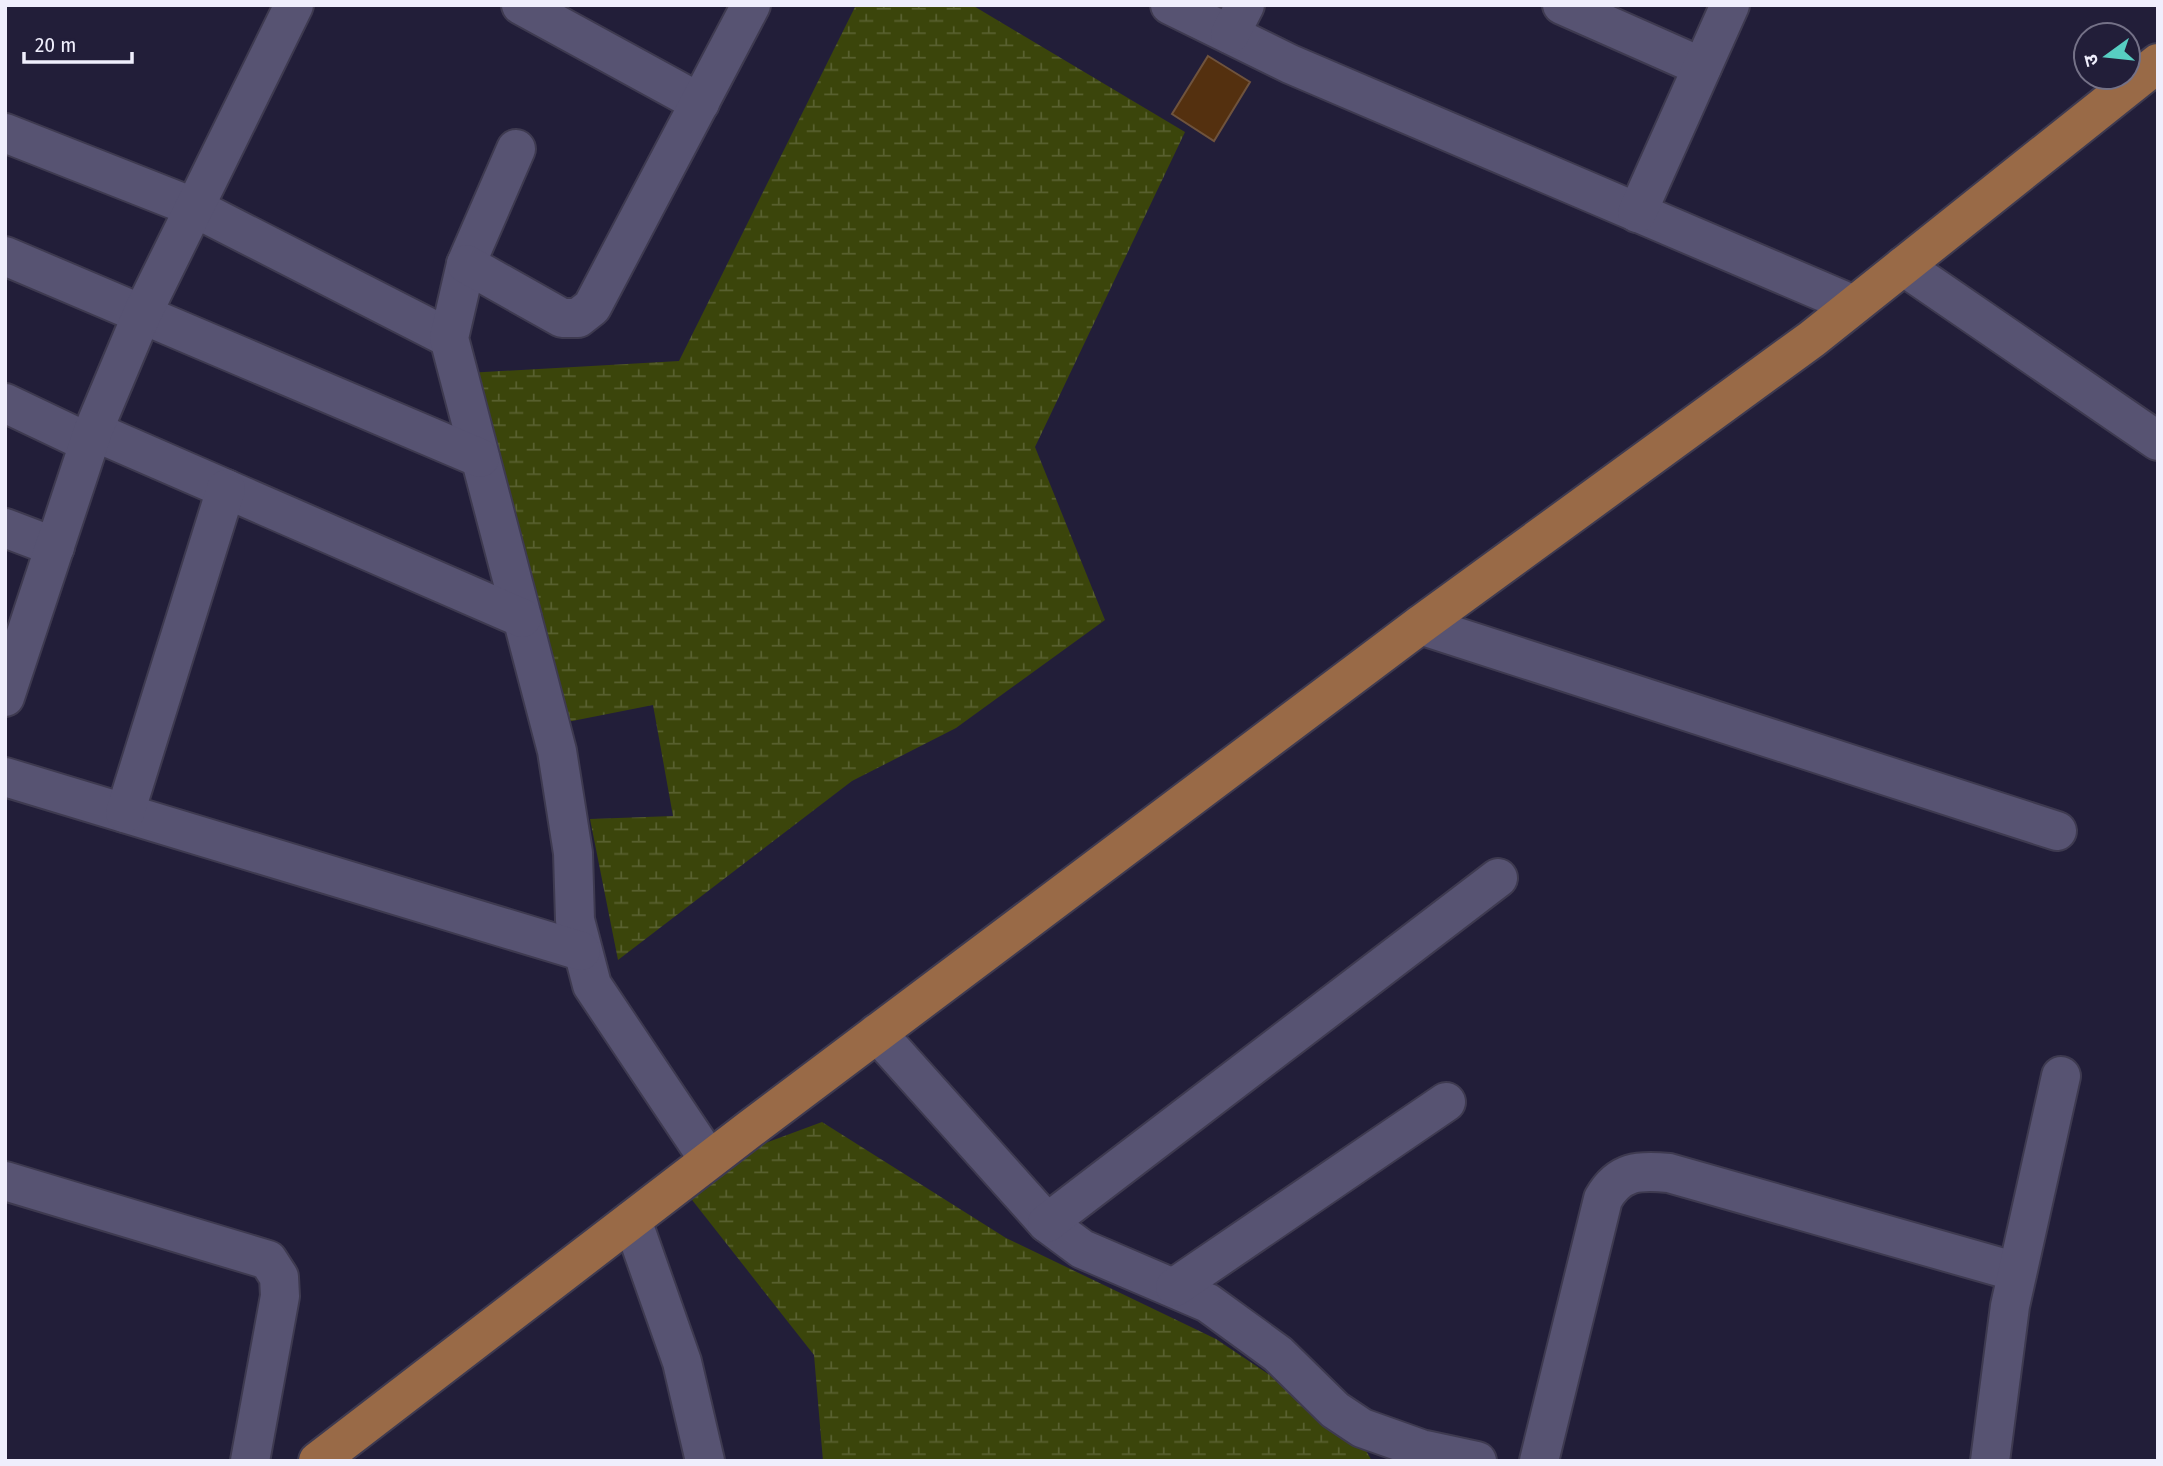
<svg xmlns="http://www.w3.org/2000/svg" width="2163" height="1466" font-family="'Fira Sans Condensed','Noto Sans Devanagari',sans-serif">
  <style>
    .wetland { fill: url(#wetland-marsh) }
    .building { fill: #54300f; stroke: #6f533d; stroke-width: 2 }
    .lines { fill: none; stroke-linecap: round; stroke-linejoin: round }
    .minor-casing { stroke: #3e3a50; stroke-width: 42 }
    .major-casing { stroke: #3e3a50; stroke-width: 42 }
    .minor { stroke: #575372; stroke-width: 38 }
    .major { stroke: #996a47; stroke-width: 38 }
  </style>
  <defs>
    <pattern id="wetland-marsh" width="20" height="14" patternUnits="userSpaceOnUse" patternTransform="scale(1.75)"><rect width="20" height="14" fill="#3b450b"/><path d="M1 5h8M5 5V1M11 12h8M15 12V8" fill="none" stroke="#58602f"/></pattern>
  </defs>
  <rect width="100%" height="100%" fill="#221e39"/>
  <g class="wetland">
    <polygon points="856,5 972,5 1185,132 1035,447 1105,620 956,728 852,781 618,960 590,819 673,816 653,705 557,724 467,373 679,361"/>
    <polygon points="822,1122 1006,1238 1216,1339 1355,1432 1372,1461 823,1461 814,1355 674,1177"/>
  </g>
  <polygon class="building" points="1208,56 1250,82 1214,141 1172,114"/>
  <g class="lines">
    <g class="minor-casing">
      <g id="minor">
        <polyline points="521,5 700,103"/>
        <polyline points="1170,5 1290,64 1854,305"/>
        <polyline points="1562,5 1702,67"/>
        <polyline points="1230,34 1245,5"/>
        <polyline points="5,133 193,207 449,338"/>
        <polyline points="516,149 466,264 449,338 557,751 573,853 575,920 592,985 709,1160"/>
        <polyline points="1637,213 1730,5"/>
        <polyline points="5,256 480,458"/>
        <polyline points="466,264 562,318 578,318 592,307 751,5"/>
        <polyline points="1903,266 2158,441"/>
        <polyline points="5,403 89,443"/>
        <polyline points="93,431 522,618"/>
        <polyline points="5,528 55,547"/>
        <polyline points="1420,625 2057,831"/>
        <polyline points="5,697 93,431 143,312 294,5"/>
        <polyline points="5,777 581,951"/>
        <polyline points="125,813 226,489"/>
        <polyline points="877,1033 1047,1223 1082,1249 1208,1303 1278,1354 1335,1410 1362,1428 1421,1449 1477,1461"/>
        <polyline points="5,1181 268,1260 279,1277 280,1296 250,1461"/>
        <polyline points="632,1220 682,1362 705,1461"/>
        <polyline points="1047,1223 1498,878"/>
        <polyline points="1175,1287 1446,1102"/>
        <path d="M 1539,1461 L 1603,1199 C 1619,1171 1638,1170 1669,1173 L 2017,1272"/>
        <polyline points="1990,1461 2010,1306 2061,1076"/>
      </g>
    </g>
    <g class="major-casing">
      <polyline id="major" points="318,1461 750,1129 1420,625 1812,339 2158,63"/>
    </g>
    <use href="#minor" class="minor"/>
    <use href="#major" class="major"/>
  </g>
  <rect width="2163" height="1466" fill="none" stroke="#efeefc" stroke-width="14"/>
  <g transform="translate(2107 56) rotate(255)"><circle r="33" fill="#221e39" stroke="#747187" stroke-width="2"/>
  <path d="M0-5L12 26L0 18L-12 26Z" fill="#57cec2"/>
  <text y="-10" font-size="19" font-weight="bold" text-anchor="middle" fill="#efeefc">उ</text>
  </g>
  <path d="M24 52v10h108v-10" fill="none" stroke="#efeefc" stroke-width="3.5"/>
  <text x="35" y="52" font-size="21" fill="#efeefc" stroke="#221e39" stroke-width="5" paint-order="stroke">20 m</text>
</svg>
